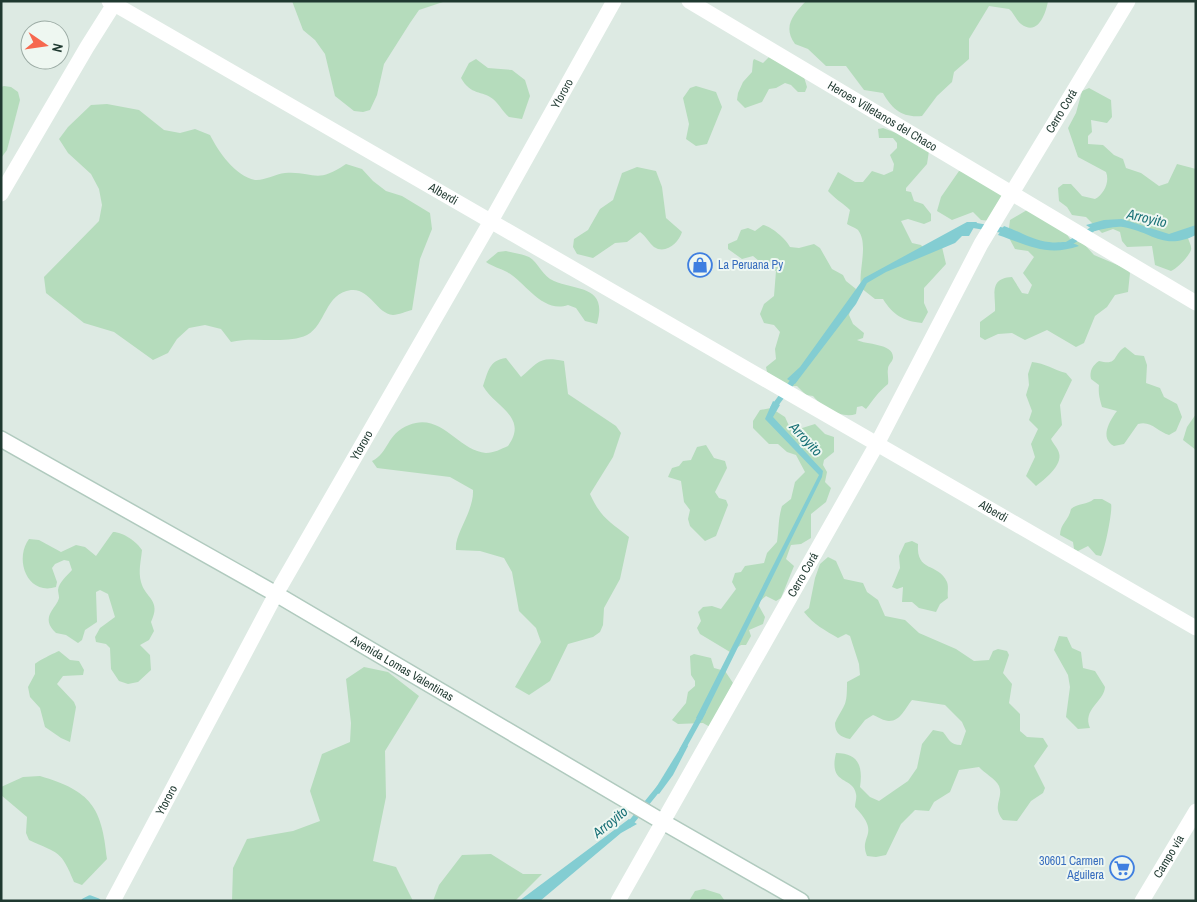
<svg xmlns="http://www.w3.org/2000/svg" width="1197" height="902" font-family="'Archivo Narrow',sans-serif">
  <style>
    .green { fill: #b5dcbc }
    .water { fill: #83cdd2 }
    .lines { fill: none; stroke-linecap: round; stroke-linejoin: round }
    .stream { stroke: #83cdd2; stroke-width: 5.5 }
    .secondary-casing { stroke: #b0cabe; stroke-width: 18 }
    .street { stroke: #fff; stroke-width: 15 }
    .secondary { stroke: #fff; stroke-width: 15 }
    .labels { text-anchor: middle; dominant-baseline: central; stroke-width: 4; stroke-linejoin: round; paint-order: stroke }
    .street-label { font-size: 12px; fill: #1f3930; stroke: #eef7f1 }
    .shop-label { font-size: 12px; fill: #366cbe; stroke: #eef7f1; text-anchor: start }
    .water-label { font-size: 14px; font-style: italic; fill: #187076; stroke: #eef7f1 }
  </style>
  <rect width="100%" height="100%" fill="#ddeae3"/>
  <g class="green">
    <polygon points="292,1 446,1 419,10 410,23 384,64 377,95 370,110 363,112 354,111 335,96 325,54 315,40 303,30"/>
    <path d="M 806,1 L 1048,1 C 1046,13 1038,37 1021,24 C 1016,20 1014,13 1009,9 L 989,6 L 969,39 L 969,59 L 954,72 L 952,82 L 937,96 L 922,116 C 902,118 892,109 883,93 L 864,90 L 846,66 L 826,66 L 808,49 L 795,44 C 782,26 794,14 806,1 Z"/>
    <polygon points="769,57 804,77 807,87 805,92 798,92 791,85 785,83 776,88 769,89 762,102 745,108 737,100 738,93 743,82 752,72 753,61 754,59 763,63"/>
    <path d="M 476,59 L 488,68 L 512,70 L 525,80 L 530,96 L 522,119 L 509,117 C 503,112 499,104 493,99 C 482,90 471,96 461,78 L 469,63 Z"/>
    <polygon points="4,86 11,87 18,92 20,100 7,150 1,158 1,87"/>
    <polygon points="696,86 716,92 722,107 707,144 696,146 686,139 689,124 683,98 690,88"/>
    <path d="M 1089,88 L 1111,100 L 1112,117 L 1107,123 L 1091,120 L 1092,132 L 1088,136 L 1088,144 L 1103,145 L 1114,155 L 1123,159 L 1126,168 L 1141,173 L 1159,186 L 1168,183 L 1177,164 L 1196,169 L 1196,233 L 1188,238 C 1189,242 1192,246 1191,250 C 1189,256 1177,269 1171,271 L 1155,265 L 1152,246 L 1127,247 L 1122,241 L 1120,232 L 1113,229 L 1102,233 L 1086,217 L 1072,215 L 1067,207 L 1059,201 L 1058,188 L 1063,184 L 1071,184 L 1082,196 L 1095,199 C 1104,194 1110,182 1106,172 L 1078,157 L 1068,128 L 1076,113 L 1082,91 Z"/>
    <path d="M 107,104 L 139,110 L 164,130 L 180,133 L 195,129 L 210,135 C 218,151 235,176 255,180 C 264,181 275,174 285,173 C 315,171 315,185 346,164 L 362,169 L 373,181 L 386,191 L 402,196 L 430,213 L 432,229 L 420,259 L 412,310 C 407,311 398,315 393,315 C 376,313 370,288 351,290 C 325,293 326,325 307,335 C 286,345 254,336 231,342 L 221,329 L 205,325 L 189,328 L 177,339 L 168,353 L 153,360 L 114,332 L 84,323 L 46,293 L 44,277 L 99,221 L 102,205 L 99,189 L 91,174 L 68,153 L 59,139 L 68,127 L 91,105 Z"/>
    <path d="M 883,128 L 899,134 L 929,151 L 927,164 L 906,188 L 906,191 L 911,192 L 914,201 L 923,204 L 931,214 L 931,221 L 924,224 L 908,219 L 901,221 L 912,243 L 921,245 L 925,250 L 942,247 L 946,264 L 924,288 L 924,303 L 928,312 L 922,323 C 903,321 893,315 883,299 L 875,299 L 861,288 C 858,271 869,244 858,230 C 856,228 850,226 847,224 L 850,210 C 843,203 835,199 828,191 L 838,172 L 855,182 L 863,182 L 872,171 L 884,175 L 893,171 L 894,164 L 890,155 L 897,148 L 897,143 L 893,138 L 879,138 L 878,129 Z"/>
    <path d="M 637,167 L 656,171 L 662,187 L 666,218 L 682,232 C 679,242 666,255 654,247 C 649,243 646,236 640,232 L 627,242 L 615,243 L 593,258 L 577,254 L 573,247 L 574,239 L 588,230 L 600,209 L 613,200 L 622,173 Z"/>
    <path d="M 959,171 C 975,173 996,187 1005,199 L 991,221 L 981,220 L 973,212 L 952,220 L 937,211 L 941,197 Z"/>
    <path d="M 1027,210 L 1062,227 L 1070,239 L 1084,244 L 1094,255 L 1127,269 L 1130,273 L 1128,292 L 1115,295 L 1107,307 L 1095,316 L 1084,343 L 1076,347 L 1047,330 L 1025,340 L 1012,333 L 998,334 L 985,340 L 980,337 L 980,322 L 995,311 C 996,296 988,278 1012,277 L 1022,293 L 1028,294 L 1032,285 L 1023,273 L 1034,257 L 1028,251 L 1015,249 L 1008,236 L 1010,220 Z"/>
    <path d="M 763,225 C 771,226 786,239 790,247 L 799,248 L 814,244 L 820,248 L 832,269 L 843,275 L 846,281 L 856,289 L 849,315 L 853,324 L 864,333 L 863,338 L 857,340 C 866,345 894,343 893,358 C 892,363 888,364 888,369 C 887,374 889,379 888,384 C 878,392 874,399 866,409 L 862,406 L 857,407 L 856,414 C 842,419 822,407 813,396 L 806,395 L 797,386 L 786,386 L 767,372 L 766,367 L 776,359 L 775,349 L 780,332 L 774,325 L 764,323 L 760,314 L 764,304 L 774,296 L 776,271 L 772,269 L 768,260 L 759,261 L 753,256 L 742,259 L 728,249 L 728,244 L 737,240 L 741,230 L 748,228 L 755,231 Z"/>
    <path d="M 506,251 C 513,253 522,254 529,257 C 538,262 543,277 554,281 C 577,291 608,285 597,324 L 585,321 L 576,308 L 568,305 C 543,314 526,283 507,272 C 500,268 493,267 486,262 L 498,252 Z"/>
    <path d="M 1125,347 L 1135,355 L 1144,356 L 1147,365 L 1146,383 L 1160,388 L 1164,397 L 1177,404 L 1182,417 L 1176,431 L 1169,435 C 1158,432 1151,420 1138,424 L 1124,444 L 1114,446 C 1099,438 1110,420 1117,411 L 1102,407 C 1100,400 1098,393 1099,385 L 1091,379 C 1089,371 1093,365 1099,361 C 1119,366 1112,355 1125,347 Z"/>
    <path d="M 506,358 L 521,377 C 539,362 539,356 564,361 L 568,394 L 616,426 L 621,433 L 613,457 L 590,494 C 601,518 609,521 629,537 L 620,579 L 604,608 L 603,625 L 600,632 L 593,637 L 568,644 L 550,681 L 529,695 L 515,687 L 541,642 L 536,628 L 519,611 L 512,572 L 504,558 L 480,551 L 456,550 C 454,534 474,512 473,490 L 450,477 L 377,468 L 372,461 C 389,453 386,434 409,425 C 442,412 458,451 486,453 C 494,453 501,449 508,446 C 529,417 495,407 483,386 C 488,372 489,360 506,358 Z"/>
    <path d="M 1032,362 C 1045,363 1054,370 1066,373 L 1072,380 L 1060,405 L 1062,425 L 1051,439 C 1053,444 1058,448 1059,453 C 1063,465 1044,480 1036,486 L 1026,476 L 1035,457 L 1031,444 L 1038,429 L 1029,420 L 1032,411 L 1026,395 L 1029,385 L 1028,374 Z"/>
    <path d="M 771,408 L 785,417 L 790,428 L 799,429 L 815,424 L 825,434 L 834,437 L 834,452 L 824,460 L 823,465 L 827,472 L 825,482 L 831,488 L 826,502 L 811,514 L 811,538 L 801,544 L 791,545 L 786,559 L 794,566 L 781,598 L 776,601 L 766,596 L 760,601 L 759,606 L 765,617 L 763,624 L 749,630 L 751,636 L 746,645 L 741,645 L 730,652 L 700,634 L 697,628 L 701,621 L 698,612 L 703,607 L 712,606 L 721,609 L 736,589 L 732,582 L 735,573 L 741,572 L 745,566 L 764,563 L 767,553 L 777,542 C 779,529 778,519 782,506 L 791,499 L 795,482 L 805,472 L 796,455 L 787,452 L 778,444 L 769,444 L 753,428 L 753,421 L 760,410 Z"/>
    <polygon points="1196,414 1196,450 1183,440 1187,427"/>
    <polygon points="706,445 714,458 725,461 727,468 715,492 719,498 726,500 728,505 716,536 705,541 690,526 688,519 690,510 684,502 681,481 668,477 672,468 679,466 683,461 691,460 697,447"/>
    <path d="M 1094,499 L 1102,499 L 1111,504 C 1113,509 1105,550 1101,556 L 1096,555 L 1088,546 L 1078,551 L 1074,549 L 1073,542 L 1060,535 C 1060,524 1069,520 1071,509 C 1078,503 1087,505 1094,499 Z"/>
    <path d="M 113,532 C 123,532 137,542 142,550 C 141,561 138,571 141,582 C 145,598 162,600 151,622 L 154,631 L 149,640 L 140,645 L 150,655 L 151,670 L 138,682 L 128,684 L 119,681 L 111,669 L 110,648 L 106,644 L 96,642 L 95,637 L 100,628 L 115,617 L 108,594 L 100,590 L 96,592 L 97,622 L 85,630 L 82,640 L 78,643 L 66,635 L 56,633 C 39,617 57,608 59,598 C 59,595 58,592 58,590 C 59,582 67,576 72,570 L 69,561 L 64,560 L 55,564 L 52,568 L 57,582 L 56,587 C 27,596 14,559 29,539 L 39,540 L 61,552 L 76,545 L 85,547 L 96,556 Z"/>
    <path d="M 912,541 L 918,544 C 916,573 938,562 947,582 C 949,587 947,593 948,598 L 940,604 L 936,612 L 919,608 L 912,602 L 902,602 L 903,587 L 897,589 L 892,587 L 900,568 L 899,556 L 905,543 Z"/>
    <path d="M 828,557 L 836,561 L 844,579 L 863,583 L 867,592 L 878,600 L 885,616 L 905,620 L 919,633 L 956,649 L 974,661 L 989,660 L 993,651 L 998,649 L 1007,651 L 1009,655 L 1003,673 L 1012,684 L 1009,703 L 1020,714 L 1020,731 L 1027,737 L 1043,738 L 1048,746 L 1034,766 L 1045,788 L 1043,793 L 1031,801 L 1017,821 L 1003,820 C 991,805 1004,799 999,786 C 996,779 984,773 979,767 L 959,770 L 950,792 L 934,802 L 929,811 L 915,810 L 901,824 L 886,855 L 876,857 L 867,856 C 858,835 882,835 855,807 C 855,803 857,798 856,794 C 853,776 828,786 836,753 C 859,753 863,767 860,787 L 870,797 L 879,801 L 908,781 L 917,768 L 922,744 L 933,730 L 943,732 C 949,739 950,745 961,745 L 966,731 L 962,722 L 945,705 L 912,700 C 905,708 901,721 889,721 C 884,721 878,717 873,715 L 865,720 L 850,739 C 840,737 835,733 835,723 C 845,702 847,708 847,682 L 860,675 L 859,664 L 850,636 L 846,634 L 838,638 C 826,631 813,624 804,612 L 809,608 L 815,578 L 820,564 Z"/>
    <path d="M 1059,636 L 1067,637 L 1072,648 L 1081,652 L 1083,668 L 1095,671 L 1105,687 C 1104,702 1082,709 1090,728 L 1078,729 L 1066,717 L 1070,687 L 1068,675 L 1054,650 Z"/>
    <path d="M 59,651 L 70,660 L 79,661 L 84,670 L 83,675 L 63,676 L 57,684 L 74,702 L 76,707 L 70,742 L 61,738 L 45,727 L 40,708 L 30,697 L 28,687 L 35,674 L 35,664 C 36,662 56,652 59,651 Z"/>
    <polygon points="694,654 711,658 714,668 725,671 733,683 710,727 703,723 678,724 672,720 686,703 688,692 695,686 695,681 691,675 690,656"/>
    <polygon points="364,667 388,672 419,696 385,751 386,797 373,861 396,867 413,901 232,901 233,868 247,839 293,831 320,821 310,791 322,754 350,742 351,723 346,679"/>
    <path d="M 40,776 C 91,791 102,807 107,859 L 82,885 L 74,882 C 61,850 59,854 29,840 L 26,833 L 27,817 L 1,795 L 1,787 L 23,777 Z"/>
    <polygon points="491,854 523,874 542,874 515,901 433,901 439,885 462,855"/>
    <polygon points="704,889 720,894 725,901 689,901 695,891"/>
  </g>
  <g class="water">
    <path d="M 1122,219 L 1169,234 L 1196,225 L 1196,235 C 1163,251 1153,232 1123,227 C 1114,226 1104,229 1095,231 L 1086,225 L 1104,220 Z"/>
    <polygon points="967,222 977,222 969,236 962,236 955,243 886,272 867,283 856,304 795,384 787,379 800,367 864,278"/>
    <path d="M 1004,226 C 1019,231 1033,241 1049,242 C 1062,244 1066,239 1079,246 C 1047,257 1028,245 998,235 Z"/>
    <polygon points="773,401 780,405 773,417 823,471 822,477 702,720 696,718 819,475 765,419"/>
    <polygon points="684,742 688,746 673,775 659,794 654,791"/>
    <polygon points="629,819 637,824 621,833 540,901 519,901"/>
  </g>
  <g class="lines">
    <g class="stream">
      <polyline points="968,227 972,225 1007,231"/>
      <polyline points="1066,245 1098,226"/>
      <polyline points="773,408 796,377"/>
      <polyline points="682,750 703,712"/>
      <polyline points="629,825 659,788"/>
      <polyline points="84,901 90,898 98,901"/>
    </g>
    <g class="secondary-casing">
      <g id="secondary">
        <path id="s6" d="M 1,439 L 276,594 L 663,822 L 801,901"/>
      </g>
    </g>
    <g class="street">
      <path id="s1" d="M 109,1 L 1196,628"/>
      <path id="s2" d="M 689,1 L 1196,303"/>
      <polyline points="1,194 87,47 116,1"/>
      <path id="s3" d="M 113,901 L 276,594 L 491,221 L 614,1"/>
      <path id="s4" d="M 618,901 L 877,444 L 981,244 L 1128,1"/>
      <path id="s5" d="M 1142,901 L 1196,811"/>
    </g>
    <use href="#secondary" class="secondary"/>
  </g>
  <defs>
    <g id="shop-ring" transform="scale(1.25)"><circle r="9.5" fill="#eef7f1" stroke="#3f7fe0" stroke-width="1.5"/><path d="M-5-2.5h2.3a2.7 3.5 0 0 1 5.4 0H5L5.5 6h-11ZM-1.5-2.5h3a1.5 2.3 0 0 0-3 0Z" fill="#3f7fe0"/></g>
    <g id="supermarket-ring" transform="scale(1.25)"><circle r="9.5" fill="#eef7f1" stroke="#3f7fe0" stroke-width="1.5"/><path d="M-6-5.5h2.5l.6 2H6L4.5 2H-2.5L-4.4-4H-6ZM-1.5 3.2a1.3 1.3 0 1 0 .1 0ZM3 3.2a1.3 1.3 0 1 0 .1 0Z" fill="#3f7fe0"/></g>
  </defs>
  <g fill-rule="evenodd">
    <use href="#shop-ring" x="700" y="265"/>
    <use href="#supermarket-ring" x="1122" y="868"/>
  </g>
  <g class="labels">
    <g class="street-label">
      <text stroke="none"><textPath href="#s3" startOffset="924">Ytororo</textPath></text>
      <text stroke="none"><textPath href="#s4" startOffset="906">Cerro Corá</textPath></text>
      <text stroke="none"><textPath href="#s2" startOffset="225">Heroes Villetanos del Chaco</textPath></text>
      <text stroke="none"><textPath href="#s1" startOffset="386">Alberdi</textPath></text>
      <text stroke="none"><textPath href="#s3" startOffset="519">Ytororo</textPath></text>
      <text stroke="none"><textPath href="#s1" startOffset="1021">Alberdi</textPath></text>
      <text stroke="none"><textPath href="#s4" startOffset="375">Cerro Corá</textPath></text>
      <text stroke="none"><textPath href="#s6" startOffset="462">Avenida Lomas Valentinas</textPath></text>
      <text stroke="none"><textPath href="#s3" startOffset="114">Ytororo</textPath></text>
      <text stroke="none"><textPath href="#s5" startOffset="52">Campo vía</textPath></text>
    </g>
    <g class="shop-label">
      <text x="718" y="265">La Peruana Py</text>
      <text x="1104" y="861" text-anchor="end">30601 Carmen<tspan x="1104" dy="14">Aguilera</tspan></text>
    </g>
    <g class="water-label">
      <text transform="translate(1147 218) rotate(13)">Arroyito</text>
      <text transform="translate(806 439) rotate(47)">Arroyito</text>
      <text transform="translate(610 822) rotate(-39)">Arroyito</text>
    </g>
  </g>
  <rect width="1197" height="902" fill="none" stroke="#1f3930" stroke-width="5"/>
  <g transform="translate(45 45) rotate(103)"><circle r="24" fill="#eef7f1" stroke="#9baba4"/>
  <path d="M0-4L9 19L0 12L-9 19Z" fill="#f6684f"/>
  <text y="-8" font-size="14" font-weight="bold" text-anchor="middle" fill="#1f3930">N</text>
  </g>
</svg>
